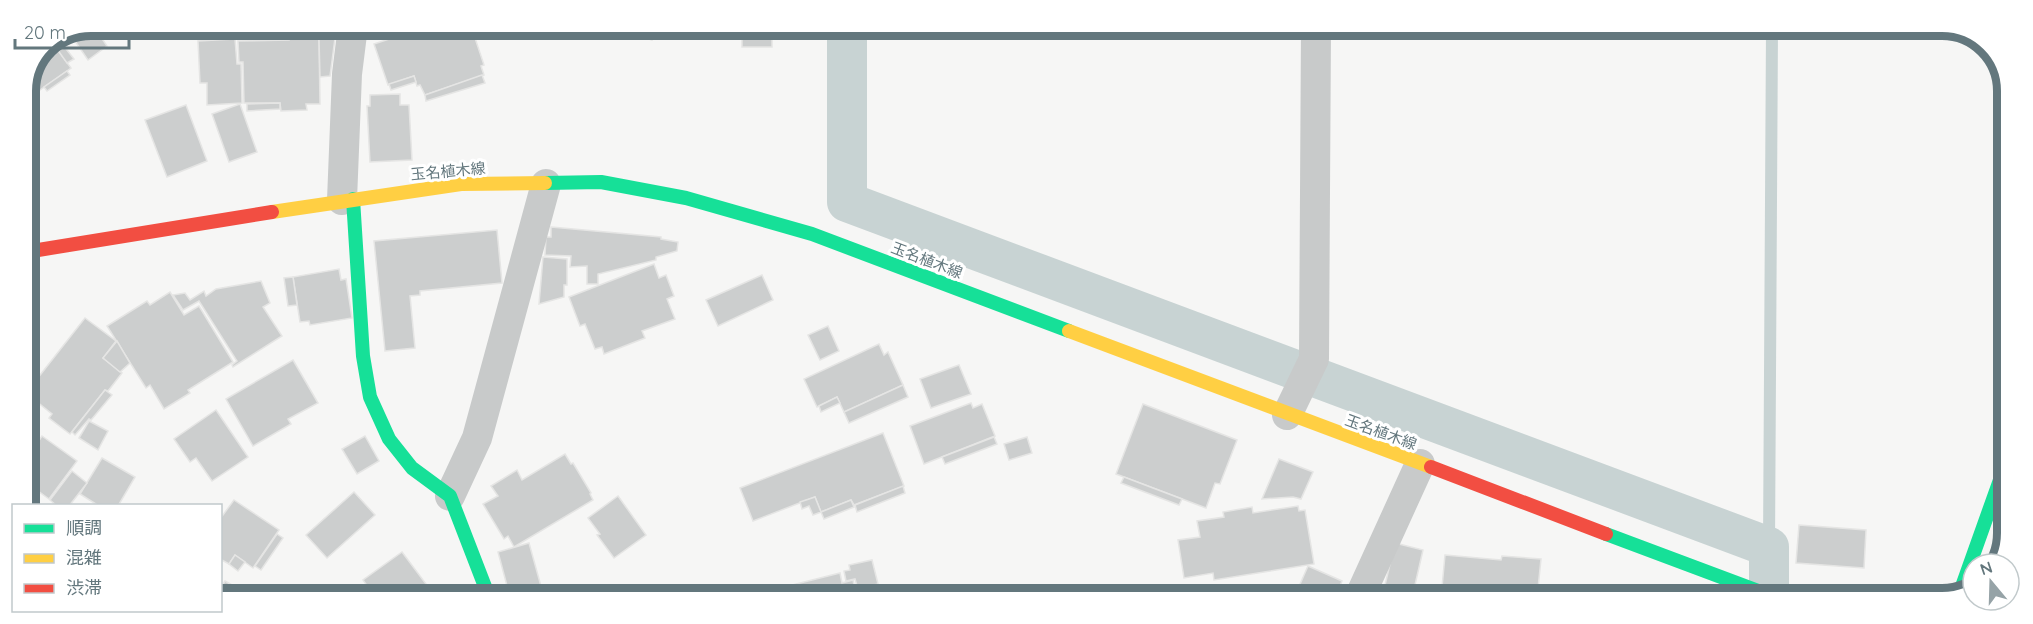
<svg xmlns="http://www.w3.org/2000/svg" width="2033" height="624" font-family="Quicksand,'Noto Sans JP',sans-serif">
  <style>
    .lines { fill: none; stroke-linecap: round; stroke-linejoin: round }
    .stream { stroke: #c8d3d3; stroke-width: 12 }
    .canal { stroke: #c8d3d3; stroke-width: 40 }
    .building { fill: #cccece; stroke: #e5e5e4; stroke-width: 1.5 }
    .street { stroke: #c8caca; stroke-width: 30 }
    .fast { stroke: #16e098; stroke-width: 14 }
    .slow { stroke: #ffcf43; stroke-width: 14 }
    .jam { stroke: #f24e42; stroke-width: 14 }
    .labels { text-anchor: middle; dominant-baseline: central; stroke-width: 6; stroke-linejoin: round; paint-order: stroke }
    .street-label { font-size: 15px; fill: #63777d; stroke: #fff }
    .rim { fill: none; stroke: #63777d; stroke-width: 8 }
  </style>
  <rect width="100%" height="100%" fill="#f6f6f5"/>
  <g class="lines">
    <polyline class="stream" points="1769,547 1772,28"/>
    <polyline class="canal" points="847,26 847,202 1769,547 1769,598"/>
  </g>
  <g class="building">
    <polygon points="93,26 66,46 64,47 63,45 57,49 71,68 40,90 31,77 45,45"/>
    <polygon points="428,26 471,26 484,65 481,66 484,75 425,95 420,85 417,86 414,76 388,85 374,44"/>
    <polygon points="608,26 656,26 652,40"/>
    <polygon points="700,26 797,26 797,35 772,35 772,47 742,47 742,31 700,32"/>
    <polygon points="95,28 107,46 88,60 75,41"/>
    <polygon points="289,36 309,36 310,39 319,39 320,104 306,104 307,110 281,111 280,103 244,103 243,62 239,62 238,41 289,40"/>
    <polygon points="335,38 330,76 320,77 319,39"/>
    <polygon points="235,39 237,64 241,64 242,103 207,105 207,83 200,83 198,41"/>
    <polygon points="63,45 74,59 67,63 57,49"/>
    <polygon points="67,71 70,75 47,91 44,87"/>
    <polygon points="482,75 485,83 426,101 425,95"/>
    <polygon points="414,76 416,82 391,90 389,84"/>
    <polygon points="400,94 400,105 409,105 412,160 370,162 367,106 370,106 370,95"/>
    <polygon points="280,103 280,109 247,111 247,104"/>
    <polygon points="240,104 257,152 229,162 212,114"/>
    <polygon points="186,105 207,161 167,177 145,120"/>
    <polygon points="551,227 661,237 661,239 678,242 677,251 656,257 656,260 598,274 598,284 587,284 587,266 570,267 571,256 545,255 546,237 551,237"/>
    <polygon points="497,230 502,283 420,291 420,295 410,296 415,348 385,351 374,241"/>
    <polygon points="543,257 567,259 567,285 564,285 564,297 539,304"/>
    <polygon points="654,264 659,278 666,275 674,296 667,299 675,319 642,331 645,338 604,354 602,347 595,349 585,324 580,326 569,297"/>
    <polygon points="339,269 341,280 346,279 352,318 310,325 309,321 300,322 293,277"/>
    <polygon points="762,275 773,300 718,326 706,300"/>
    <polygon points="293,277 297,305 288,306 284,278"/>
    <polygon points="261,281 270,303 263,307 282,336 233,367 232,365 237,361 199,301 183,310 173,295 185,293 190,300 204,291 206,296 216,289"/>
    <polygon points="170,292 184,315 199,306 233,362 188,390 190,393 164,409 150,385 146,388 107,326 147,301 150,305"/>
    <polygon points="85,318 116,341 103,358 122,373 108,391 105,390 70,434 49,418 52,414 26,393"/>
    <polygon points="828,326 839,351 820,360 808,335"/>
    <polygon points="117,341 130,363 120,372 103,358"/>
    <polygon points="879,344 884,355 888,352 903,385 844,412 837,397 817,407 804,379"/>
    <polygon points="293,360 318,403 288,419 291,424 253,446 226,399"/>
    <polygon points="959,365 971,394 931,408 920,379"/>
    <polygon points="903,385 908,397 849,423 844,412"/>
    <polygon points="105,390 112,395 91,420 89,419 75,435 72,432"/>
    <polygon points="837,397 840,403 821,412 819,406"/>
    <polygon points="971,403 973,408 982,404 995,436 924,464 910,426"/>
    <polygon points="1143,404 1237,440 1220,484 1215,483 1206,508 1116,474"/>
    <polygon points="216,410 248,457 212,481 196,458 190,462 174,439"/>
    <polygon points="89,421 108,431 98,450 79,438"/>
    <polygon points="26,433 37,442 28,453 26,451"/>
    <polygon points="883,433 904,486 854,505 851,500 821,512 815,497 753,521 740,488"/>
    <polygon points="42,436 77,461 49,499 26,482 26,479 39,460 30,454"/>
    <polygon points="365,436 379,461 357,474 342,449"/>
    <polygon points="994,437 997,444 945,464 942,457"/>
    <polygon points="1027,437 1032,453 1009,460 1004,444"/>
    <polygon points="26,451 35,458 26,471"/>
    <polygon points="565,454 571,464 573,463 591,493 590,494 593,500 514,547 508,536 504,539 483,504 498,496 491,486 517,470 522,480"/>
    <polygon points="102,458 135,477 118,506 99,506 80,494"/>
    <polygon points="1279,459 1313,472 1301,499 1293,497 1262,499"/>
    <polygon points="72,471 87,483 69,506 57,506 50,500"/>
    <polygon points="1124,477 1182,499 1179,505 1121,483"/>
    <polygon points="903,486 905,493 857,512 855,505"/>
    <polygon points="354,492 375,515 327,558 306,535"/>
    <polygon points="618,496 646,535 614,558 597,535 600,534 588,518"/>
    <polygon points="815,497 821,512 813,515 809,506 802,509 800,502"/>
    <polygon points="234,500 279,530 253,568 235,555 229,564 220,559 220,519"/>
    <polygon points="851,500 854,507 824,519 821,512"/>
    <polygon points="1298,506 1299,511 1305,510 1314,564 1214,580 1213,573 1184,578 1178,540 1200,537 1197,521 1224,517 1223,512 1252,507 1253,513"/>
    <polygon points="1799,525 1866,530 1864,568 1796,563"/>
    <polygon points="277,534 283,538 261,570 255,566"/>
    <polygon points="529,543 544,597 510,597 498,552"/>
    <polygon points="1395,543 1423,550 1412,598 1382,598"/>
    <polygon points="402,552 429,588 417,597 375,597 363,580"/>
    <polygon points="235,555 245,562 238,571 229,564"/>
    <polygon points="1445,555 1501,560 1502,556 1541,559 1537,598 1441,598"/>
    <polygon points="872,560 878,584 858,589 855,579 846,581 844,571 850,570 849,565"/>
    <polygon points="1308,566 1342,581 1335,598 1294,598"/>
    <polygon points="840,573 842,583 853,580 855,590 876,585 879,597 785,597 794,594 792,585"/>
    <polygon points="225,581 251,596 220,596 220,589"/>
  </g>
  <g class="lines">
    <g class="street">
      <polyline points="342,200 347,74 353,26"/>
      <polyline points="1287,415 1314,359 1316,27"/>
      <polyline points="450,496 477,438 546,184"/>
      <polyline points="1359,598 1420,464"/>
    </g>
    <g class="fast">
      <polyline points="545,183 601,182 686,198 812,234 1069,331"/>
      <polyline points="353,199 363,356 370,397 389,439 412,468 450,496 489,597"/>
      <polyline points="1606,534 1777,598"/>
      <polyline points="1960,592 2006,463"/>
    </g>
    <g class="slow">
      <polyline points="272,212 461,184 545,183"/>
      <polyline points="1069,331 1431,467"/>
    </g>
    <g class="jam">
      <polyline points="26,252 272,212"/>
      <polyline points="1431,467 1606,534"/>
    </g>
  </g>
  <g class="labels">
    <g class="street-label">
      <text transform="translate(448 171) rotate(-5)">玉名植木線</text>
      <text transform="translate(927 260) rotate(21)">玉名植木線</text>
      <text transform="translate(1381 432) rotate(20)">玉名植木線</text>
    </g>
  </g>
  <path d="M0 0H2033V624H0ZM91 36H1942A55 55 0 0 1 1997 91V533A55 55 0 0 1 1942 588H91A55 55 0 0 1 36 533V91A55 55 0 0 1 91 36Z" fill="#fff" fill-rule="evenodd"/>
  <path class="rim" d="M91 36H1942A55 55 0 0 1 1997 91V533A55 55 0 0 1 1942 588H91A55 55 0 0 1 36 533V91A55 55 0 0 1 91 36Z"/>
  <rect x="12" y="504" width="210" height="108" fill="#ffffff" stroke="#c1c9cb" stroke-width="1.5"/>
  <rect x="24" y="524" width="30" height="9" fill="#16e098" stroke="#c1c9cb" stroke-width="1.5"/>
  <text x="66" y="534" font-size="18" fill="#63777d">順調</text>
  <rect x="24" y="554" width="30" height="9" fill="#ffcf43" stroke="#c1c9cb" stroke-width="1.5"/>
  <text x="66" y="564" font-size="18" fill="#63777d">混雑</text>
  <rect x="24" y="584" width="30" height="9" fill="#f24e42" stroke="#c1c9cb" stroke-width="1.5"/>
  <text x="66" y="594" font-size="18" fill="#63777d">渋滞</text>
  <g transform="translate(1991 582) rotate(341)"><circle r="28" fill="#ffffff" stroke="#c1c9cb" stroke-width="1.5"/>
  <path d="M0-4.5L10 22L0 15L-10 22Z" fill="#96a3a7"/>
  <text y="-9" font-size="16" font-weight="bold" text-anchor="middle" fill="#63777d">N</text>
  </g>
  <path d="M15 39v9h114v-9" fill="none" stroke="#63777d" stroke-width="3"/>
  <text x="24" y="39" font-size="18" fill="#63777d" stroke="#ffffff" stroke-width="4.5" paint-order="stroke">20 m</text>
</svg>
